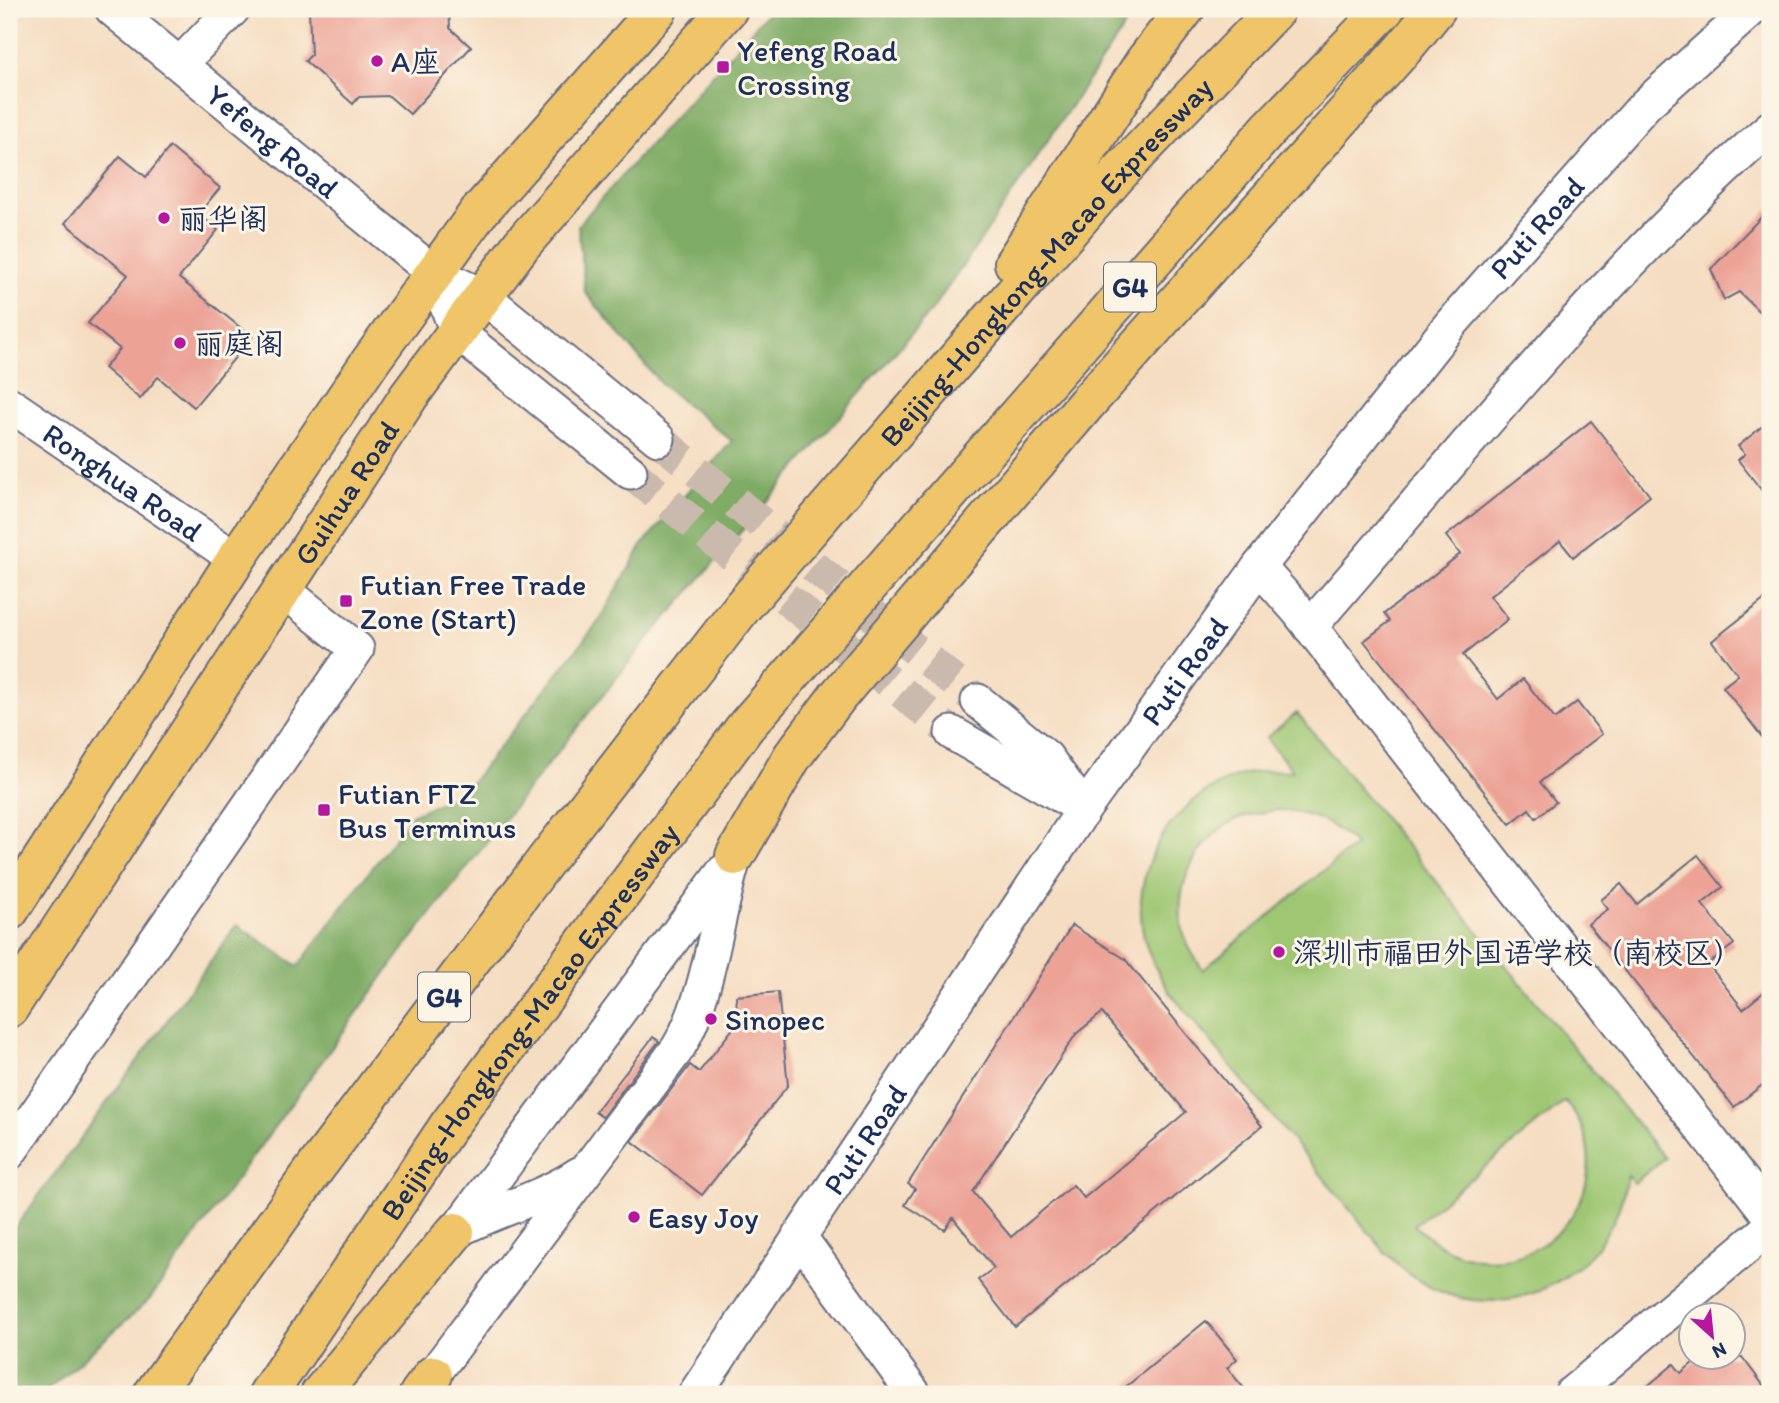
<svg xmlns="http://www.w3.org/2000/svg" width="1779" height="1403" font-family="Itim,'LXGW WenKai TC',sans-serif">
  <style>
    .green { fill: #9fc773; stroke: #5d7b68; stroke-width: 2; fill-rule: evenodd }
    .forest { fill: #7fac65; stroke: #4d6e62; stroke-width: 2 }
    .building { fill: #eca295; fill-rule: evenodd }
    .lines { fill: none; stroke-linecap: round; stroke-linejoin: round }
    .minor-tunnel { stroke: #c9baad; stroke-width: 33; stroke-dasharray: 33 17; stroke-linecap: butt }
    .minor-casing { stroke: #676c81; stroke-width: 37 }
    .major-casing { stroke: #676c81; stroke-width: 42 }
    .highway-casing { stroke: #676c81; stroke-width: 42 }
    .minor { stroke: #fff; stroke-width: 33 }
    .major { stroke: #f0c469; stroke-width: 38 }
    .highway { stroke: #f0c469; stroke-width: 38 }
    .highway-bridge-casing { stroke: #676c81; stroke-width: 42; stroke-linecap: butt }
    .highway-bridge { stroke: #f0c469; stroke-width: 38 }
    .poi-dot { fill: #b5179e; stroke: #fcf5e5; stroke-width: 2.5 }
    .labels { text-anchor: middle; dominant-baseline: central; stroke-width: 6; stroke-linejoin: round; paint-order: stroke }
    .shield { fill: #fcf5e5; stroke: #5e6a86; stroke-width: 2 }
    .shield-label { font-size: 28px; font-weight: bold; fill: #1b2f5e }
    .poi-label { font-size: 30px; fill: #1b2f5e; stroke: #fcf5e5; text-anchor: start }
    .street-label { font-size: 30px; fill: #1b2f5e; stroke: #fcf5e5 }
  </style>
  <rect width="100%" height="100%" fill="#fcf5e5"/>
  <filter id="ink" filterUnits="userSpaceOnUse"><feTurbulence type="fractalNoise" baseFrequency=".0143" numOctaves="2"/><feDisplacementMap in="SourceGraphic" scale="14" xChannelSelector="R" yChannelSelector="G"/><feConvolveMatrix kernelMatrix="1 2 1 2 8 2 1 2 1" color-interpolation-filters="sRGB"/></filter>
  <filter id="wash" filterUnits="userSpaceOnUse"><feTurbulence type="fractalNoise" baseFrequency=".00686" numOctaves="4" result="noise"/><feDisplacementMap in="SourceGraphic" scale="28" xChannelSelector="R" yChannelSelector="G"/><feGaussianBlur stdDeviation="1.57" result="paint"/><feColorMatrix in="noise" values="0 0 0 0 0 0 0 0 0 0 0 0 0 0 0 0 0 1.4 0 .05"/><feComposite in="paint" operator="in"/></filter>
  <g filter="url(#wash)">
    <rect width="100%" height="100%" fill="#f5ddc1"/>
    <path class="green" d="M 1297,713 L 1665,1158 L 1634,1183 L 1627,1175 C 1616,1267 1518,1329 1432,1288 C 1413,1279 1399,1266 1385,1252 L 1171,994 C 1160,977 1150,960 1145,941 C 1126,868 1174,794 1245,774 C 1261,770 1277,770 1293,771 L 1266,738 ZM 1277,810 C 1309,812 1333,822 1355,845 L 1203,970 C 1195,958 1186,945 1183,931 C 1173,888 1195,840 1235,820 C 1248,814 1263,812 1277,810 ZM 1565,1101 C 1642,1192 1514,1323 1414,1225 Z"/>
    <polygon class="forest" points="771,9 1136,9 985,234 932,310 638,651 518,802 399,955 149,1300 43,1394 9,1394 9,1236 237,925 298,966 413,814 464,792 599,621 643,544 732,441 661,384 585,292 578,225"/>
    <g id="blocks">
      <g class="building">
        <polygon points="309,9 449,9 450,28 471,47 410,114 389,96 359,97 353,104 305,61 311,55"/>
        <polygon points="170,147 220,188 198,214 218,230 179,278 252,337 194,407 158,377 140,399 104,368 120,349 88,323 128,275 65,223 120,156 146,177"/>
        <polygon points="1770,208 1770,322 1739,292 1724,300 1711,269"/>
        <polygon points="1770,420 1770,501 1738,460 1745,454 1738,446"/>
        <polygon points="1591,421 1650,496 1573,557 1560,541 1490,596 1508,619 1463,655 1498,699 1523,679 1555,719 1577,702 1602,734 1540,782 1556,802 1536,818 1529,809 1510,824 1364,641 1390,621 1384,614 1460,554 1446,536"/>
        <polygon points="1770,595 1770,747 1723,687 1738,675 1712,641"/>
        <polygon points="1698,855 1723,887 1702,904 1734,944 1708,964 1743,1009 1770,987 1770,1079 1734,1107 1588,924 1608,909 1601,900 1621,884 1637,904"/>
        <path d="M 1072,925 L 1125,959 L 1262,1126 L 1015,1327 L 978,1280 L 994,1268 L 953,1218 L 945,1230 L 905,1205 L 915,1189 L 908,1184 ZM 1102,1013 L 1186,1112 L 1084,1198 L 1073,1185 L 1011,1237 L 973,1192 L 1076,1034 Z"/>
        <polygon points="778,992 788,1085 702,1195 632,1141 690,1065 699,1072 738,1022 736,996"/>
        <polygon points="653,1037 659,1041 602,1117 595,1112"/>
        <polygon points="1206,1321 1237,1359 1227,1368 1249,1394 1117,1394"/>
        <polygon points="1700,1357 1742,1357 1770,1394 1638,1394 1674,1364 1681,1373"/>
      </g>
    </g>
  </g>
  <g filter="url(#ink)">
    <use href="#blocks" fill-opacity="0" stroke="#676c81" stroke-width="2"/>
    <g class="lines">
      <g class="minor-tunnel">
        <polyline points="658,439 978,701"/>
        <polyline points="630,472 952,733"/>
      </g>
      <g class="minor-casing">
        <g id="minor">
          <path id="s1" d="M 112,9 L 434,273 L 483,296 L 658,439"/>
          <polyline points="180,64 233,9"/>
          <polyline points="434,273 457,332 630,472"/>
          <path id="s2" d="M 9,404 L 236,559"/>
          <polyline points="1259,567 1298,611 1770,1216"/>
          <path d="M 1310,627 C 1458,456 1600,278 1770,128"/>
          <polyline points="978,701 1046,757 1084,809"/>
          <polyline points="952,733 1072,802"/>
          <polyline points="9,1153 357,649 282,589"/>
          <path d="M 460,1229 C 499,1209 543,1198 579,1174"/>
          <polyline points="455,1232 723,872"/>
          <polyline points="799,1236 914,1394"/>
          <path d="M 433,1375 L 678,1048 C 711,992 715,918 735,856"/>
          <path id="s3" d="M 695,1394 L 1084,809 L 1259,567 L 1450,325 L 1645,105 L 1752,9"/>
          <polyline points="1571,1394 1770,1227"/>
        </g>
      </g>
      <g class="major-casing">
        <g id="major">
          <polyline points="9,911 236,559 370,362 478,213 658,9"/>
          <path id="s4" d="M 9,1008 L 409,396 L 522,244 L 728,9"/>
        </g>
      </g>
      <g class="highway-casing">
        <g id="highway">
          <polyline points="1014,263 1145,61 1185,9"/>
          <path id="s5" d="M 820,517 L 1118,174 L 1276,9"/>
          <polyline points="882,570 1269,129 1385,9"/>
          <polyline points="918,601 1086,404 1404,48 1436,9"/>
          <polyline points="735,856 792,757 838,696"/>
          <polyline points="153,1394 314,1170 546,860 743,606"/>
          <path id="s6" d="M 268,1394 L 449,1125 L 746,726 L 804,660"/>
          <polyline points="320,1394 455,1232"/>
          <polyline points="419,1394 433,1375"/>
        </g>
      </g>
      <use href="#minor" class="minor"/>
      <use href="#major" class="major"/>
      <use href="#highway" class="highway"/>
      <g class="highway-bridge-casing">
        <g id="highway-bridge">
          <polyline points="743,606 820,517"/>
          <polyline points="804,660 882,570"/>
          <polyline points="838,696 918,601"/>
        </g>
      </g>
      <use href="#highway-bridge" class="highway-bridge"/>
    </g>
  </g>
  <g class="poi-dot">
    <circle cx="377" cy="61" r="7"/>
    <rect x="716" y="60" width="14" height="14" rx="3.5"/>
    <circle cx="164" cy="218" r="7"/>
    <circle cx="180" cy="343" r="7"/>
    <rect x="339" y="594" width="14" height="14" rx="3.5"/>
    <rect x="317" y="803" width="14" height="14" rx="3.5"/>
    <circle cx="1279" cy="952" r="7"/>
    <circle cx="711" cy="1019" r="7"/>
    <circle cx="634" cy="1217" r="7"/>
  </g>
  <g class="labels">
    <g class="shield">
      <rect x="1104" y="262.5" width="52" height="49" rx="5"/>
      <rect x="418" y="972.5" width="52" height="49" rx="5"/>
    </g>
    <g class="shield-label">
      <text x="1130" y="287">G4</text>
      <text x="444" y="997">G4</text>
    </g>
    <g class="poi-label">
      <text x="737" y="50">Yefeng Road<tspan x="737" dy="34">Crossing</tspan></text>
      <text x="391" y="61">A座</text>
      <text x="178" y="218">丽华阁</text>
      <text x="194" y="343">丽庭阁</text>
      <text x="360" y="584">Futian Free Trade<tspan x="360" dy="34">Zone (Start)</tspan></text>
      <text x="338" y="793">Futian FTZ<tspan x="338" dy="34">Bus Terminus</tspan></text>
      <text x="1293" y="952">深圳市福田外国语学校（南校区）</text>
      <text x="725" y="1019">Sinopec</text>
      <text x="648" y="1217">Easy Joy</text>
    </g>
    <g class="street-label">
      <text stroke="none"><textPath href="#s1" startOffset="208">Yefeng Road</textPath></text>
      <text stroke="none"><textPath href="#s3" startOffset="1440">Puti Road</textPath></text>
      <text stroke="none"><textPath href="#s5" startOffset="341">Beijing-Hongkong-Macao Expressway</textPath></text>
      <text stroke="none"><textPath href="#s2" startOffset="138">Ronghua Road</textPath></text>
      <text stroke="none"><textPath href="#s4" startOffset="616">Guihua Road</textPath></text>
      <text stroke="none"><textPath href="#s3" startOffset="873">Puti Road</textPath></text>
      <text stroke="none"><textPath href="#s6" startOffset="455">Beijing-Hongkong-Macao Expressway</textPath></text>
      <text stroke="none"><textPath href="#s3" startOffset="306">Puti Road</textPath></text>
    </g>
  </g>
  <rect width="1779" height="1403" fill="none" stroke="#fcf5e5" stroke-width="35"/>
  <g transform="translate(1712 1336) rotate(153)"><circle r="33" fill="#fcf5e5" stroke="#a2a6af" stroke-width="2"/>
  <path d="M0-5L12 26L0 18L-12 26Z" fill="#b5179e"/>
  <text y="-10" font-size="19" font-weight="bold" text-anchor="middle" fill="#1b2f5e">N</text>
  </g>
</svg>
